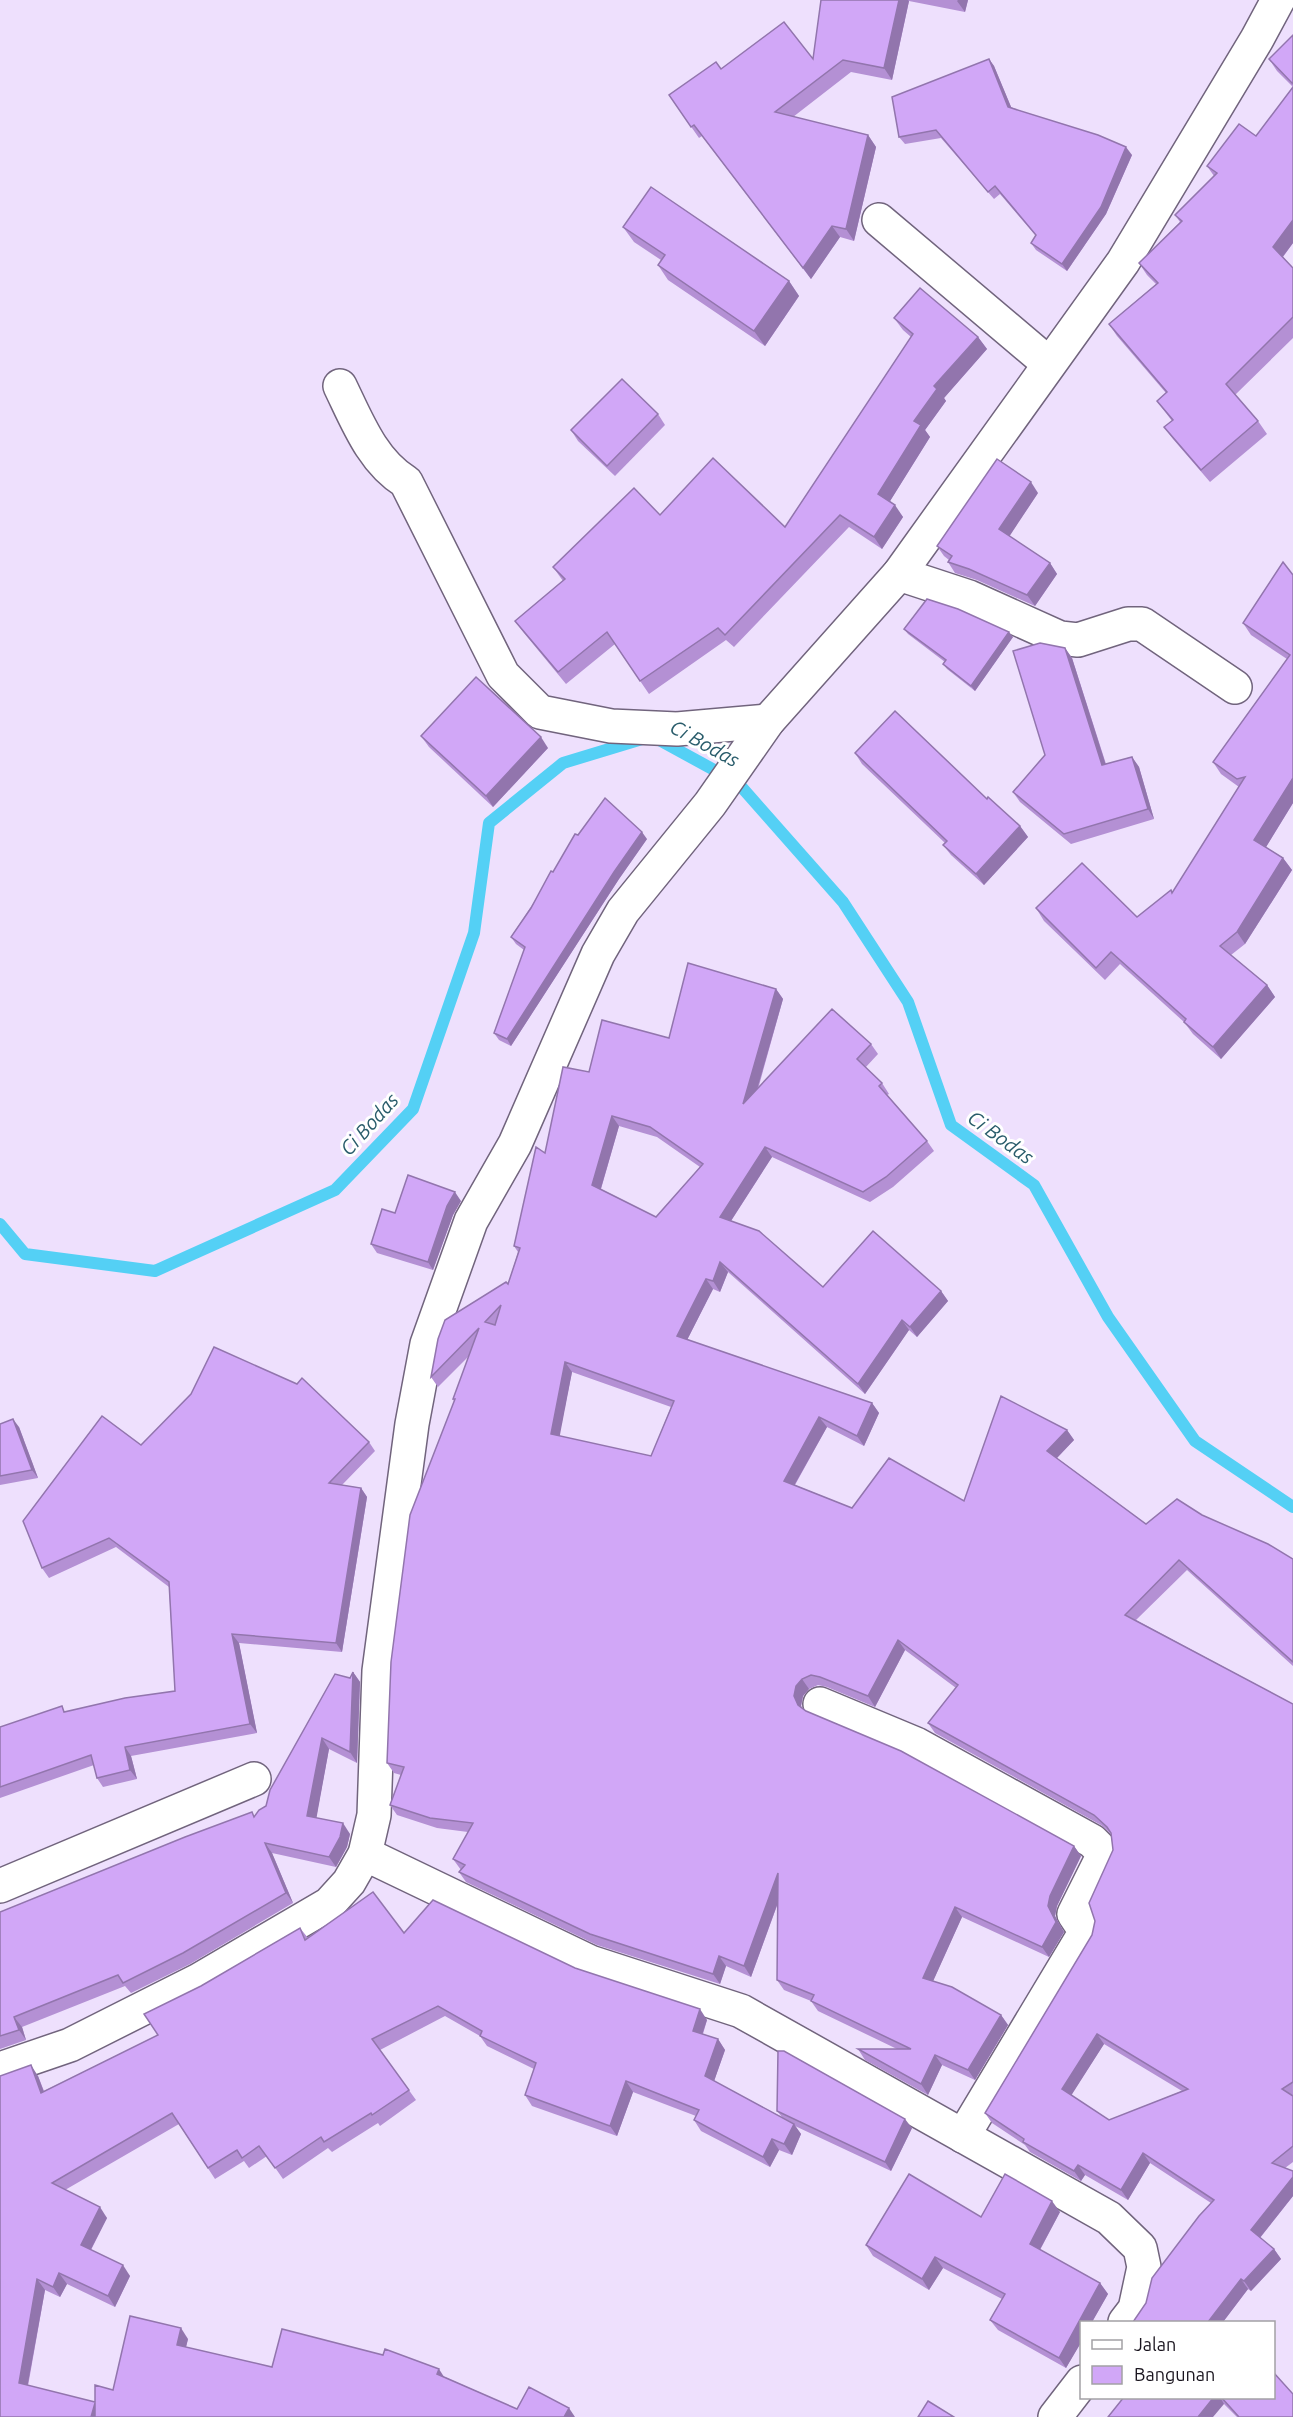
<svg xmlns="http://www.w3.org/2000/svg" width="1293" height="2417" font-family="Ubuntu,sans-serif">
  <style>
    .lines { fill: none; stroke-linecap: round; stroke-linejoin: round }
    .stream { stroke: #54d0f5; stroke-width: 12 }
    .minor-casing { stroke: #71647d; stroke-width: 36 }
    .tertiary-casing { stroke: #71647d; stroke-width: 36 }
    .minor { stroke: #fff; stroke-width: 33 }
    .tertiary { stroke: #fff; stroke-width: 33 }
    .wall { fill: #b490d4; fill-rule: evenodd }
    .shaded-wall { fill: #9275ad }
    .building { fill: #d1a7f7; stroke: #9275ad; stroke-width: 1.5; fill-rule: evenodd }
    .labels { text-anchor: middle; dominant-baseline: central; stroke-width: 6; stroke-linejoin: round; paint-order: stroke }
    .water-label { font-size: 20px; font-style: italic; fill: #295c6b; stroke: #fff }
  </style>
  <rect width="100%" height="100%" fill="#eee0fd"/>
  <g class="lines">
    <polyline class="stream" points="0,1224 25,1254 155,1271 335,1190 413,1109 474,933 489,823 563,763 652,736 738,783 843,902 908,1002 951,1125 1034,1185 1108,1317 1195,1441 1293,1507"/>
    <g class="minor-casing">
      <g id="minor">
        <polyline points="879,220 1048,363"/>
        <path d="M 340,386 C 357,421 372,461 406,482 L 503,675 L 540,712 L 611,726 L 677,729 L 768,721"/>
        <polyline points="899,574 969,597 1060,638 1078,640 1128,624 1142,624 1235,687"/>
        <polyline points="820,1704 916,1744 1092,1841 1101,1850 1101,1860 1074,1914 1084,1929 1083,1936 963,2136"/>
        <polyline points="365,1854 590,1962 741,2011 1109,2218 1140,2248 1144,2267 1135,2309 1125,2322"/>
        <polyline points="0,1886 254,1779"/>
        <polyline points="1055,2417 1082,2382"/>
      </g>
    </g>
    <g class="tertiary-casing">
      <polyline id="tertiary" points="0,2069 70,2045 199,1980 329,1904 349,1882 365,1854 374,1815 379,1671 412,1424 427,1344 471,1221 515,1144 598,954 623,911 710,804 768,721 899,574 1123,262 1257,39 1278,0"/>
    </g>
    <use href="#minor" class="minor"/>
    <use href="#tertiary" class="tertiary"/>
  </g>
  <g class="wall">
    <polygon points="821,0 968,0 965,12 909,1 892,80 851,72 793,117 868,135 876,147 854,241 840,237 811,279 702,136 699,138 669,95 721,69 813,59"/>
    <polygon points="1293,35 1293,243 1283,257 1293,268 1293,338 1235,395 1258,421 1267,434 1210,482 1173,439 1164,427 1172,421 1157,401 1166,393 1117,336 1109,324 1156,284 1147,275 1139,263 1180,222 1175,215 1214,176 1207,166 1256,136 1293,87 1277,71 1269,59"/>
    <polygon points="989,59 994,66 1011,107 1132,155 1106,214 1067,271 1036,250 1031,243 1036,236 1000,194 994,199 941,138 905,144 899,137"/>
    <polygon points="623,227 789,281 799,296 765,346 668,280 658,265 661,260 634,242"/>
    <polygon points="894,318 978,337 987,349 944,398 946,401 925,430 930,437 890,501 903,517 882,549 849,527 734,647 726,640 649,694 615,644 566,684 524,633 515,621 563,581 553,567 660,515 785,527 911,337 903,330"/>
    <polygon points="658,414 665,425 615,476 578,441 571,430"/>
    <polygon points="1038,493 1009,536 1050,563 1057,574 1035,606 977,580 955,573 948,562 949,560 944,556 937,546"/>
    <polygon points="1293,575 1293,803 1266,847 1283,858 1292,870 1245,944 1231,955 1267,985 1275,997 1221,1059 1193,1034 1184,1022 1120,964 1105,980 1044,921 1036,908 1137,917 1171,890 1173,892 1239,787 1221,774 1213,762 1287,659 1251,635 1243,623"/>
    <polygon points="904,629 1013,637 975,691 947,669 943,664 945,662 908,634"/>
    <polygon points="1065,648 1072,658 1106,764 1132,757 1139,767 1154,819 1071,844 1020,802 1013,792 1045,755"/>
    <polygon points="421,736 548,748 493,807 429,747"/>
    <polygon points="855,753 987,799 1020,826 1028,837 984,885 951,855 943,845 945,843 862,764"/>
    <polygon points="578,835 647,839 619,879 511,1046 499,1040 494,1033 524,950 516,944 511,937"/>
    <path d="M 776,989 L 783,999 L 758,1089 L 871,1044 L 878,1054 L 865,1068 L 882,1083 L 889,1094 L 887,1095 L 927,1141 L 934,1151 L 893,1187 L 870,1202 L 772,1157 L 731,1221 L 823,1287 L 941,1291 L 948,1301 L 917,1337 L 909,1330 L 865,1394 L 728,1272 L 720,1292 L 713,1289 L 687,1340 L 872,1403 L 879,1413 L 864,1446 L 827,1427 L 795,1485 L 852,1508 L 964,1501 L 1067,1430 L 1074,1440 L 1057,1458 L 1146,1524 L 1202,1515 L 1293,1559 L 1293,1666 L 1187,1570 L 1136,1620 L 1293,1704 L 1293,2162 L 1285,2168 L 1293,2196 L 1260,2238 L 1274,2249 L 1281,2259 L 1251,2291 L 1248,2289 L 1223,2322 L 1211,2203 L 1150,2163 L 1128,2200 L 1085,2175 L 1081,2181 L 1030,2152 L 1025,2145 L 992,2123 L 985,2113 L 1092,1935 L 1113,1850 L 1111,1834 L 1101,1825 L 935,1733 L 928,1723 L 956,1688 L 905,1650 L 875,1707 L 827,1687 L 818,1685 L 809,1689 L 803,1696 L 801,1706 L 802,1709 L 806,1711 L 1074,1846 L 1081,1856 L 1057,1906 L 1055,1916 L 1064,1932 L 1049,1957 L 962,1917 L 933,1981 L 1001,2015 L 1008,2025 L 975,2080 L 942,2065 L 928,2095 L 865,2060 L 858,2049 L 897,2049 L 818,2011 L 811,2001 L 784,1990 L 777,1980 L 778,1903 L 751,1977 L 726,1966 L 720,1984 L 597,1945 L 466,1882 L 459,1872 L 461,1870 L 453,1859 L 468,1832 L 437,1828 L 397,1815 L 390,1805 L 401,1775 L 394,1773 L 387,1763 L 454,1401 L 453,1399 L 469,1356 L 438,1387 L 431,1377 L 508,1284 L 518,1252 L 514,1246 L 545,1153 L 589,1072 L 669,1038 ZM 619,1126 L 657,1137 L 700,1167 L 656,1217 L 601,1189 ZM 572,1372 L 671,1407 L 651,1456 L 559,1436 ZM 1104,2044 L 1182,2091 L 1109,2120 L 1071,2095 Z"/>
    <polygon points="461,1201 453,1215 433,1270 377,1253 371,1244 395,1213"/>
    <polygon points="0,1424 19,1427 38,1478 0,1485"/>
    <polygon points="369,1442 375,1451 342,1485 361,1488 367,1497 342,1652 239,1643 257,1733 131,1756 137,1779 103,1787 97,1778 94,1765 0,1798 0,1727 66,1712 175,1691 169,1587 116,1547 49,1578 42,1568 141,1445"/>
    <polygon points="353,1672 360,1682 357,1763 329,1749 316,1818 350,1834 347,1847 336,1867 272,1853 293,1903 190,1964 131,1993 125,1986 22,2027 26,2040 0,2049 0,1912 255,1816 266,1806 350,1678"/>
    <polygon points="300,1928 308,1938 404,1933 575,1968 707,2020 703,2034 718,2039 725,2050 714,2081 782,2117 777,2111 912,2128 891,2171 795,2126 801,2134 792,2155 779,2150 770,2167 701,2131 694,2120 696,2116 633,2092 617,2136 532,2106 525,2095 534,2069 487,2046 480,2036 445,2016 380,2050 416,2100 380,2126 378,2123 332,2152 328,2148 283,2179 267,2156 249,2168 244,2161 215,2179 179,2124 65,2190 107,2218 91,2250 130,2276 115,2307 67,2284 60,2297 45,2290 28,2386 95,2402 188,2339 186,2347 272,2367 445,2377 517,2409 0,2417 38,2076 44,2091 158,2035 201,1986"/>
    <polygon points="1060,2212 1040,2250 1100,2283 1108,2294 1066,2368 998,2330 990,2320 1002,2299 943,2268 929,2290 873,2256 866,2245 981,2217"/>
    <polygon points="1124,2397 1274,2397 1293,2417 1237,2417 1224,2404"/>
  </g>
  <g class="shaded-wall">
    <polygon points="899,0 908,0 909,1 892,80 884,68"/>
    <polygon points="958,0 968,0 965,12 957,1"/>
    <polygon points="989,59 994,66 1014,114 1008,107"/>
    <polygon points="868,135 876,147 854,241 846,229"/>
    <polygon points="1126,147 1132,155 1106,214 1067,271 1062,264"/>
    <polygon points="1293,220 1293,243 1281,259 1273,247"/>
    <polygon points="832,226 840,237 811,279 803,268"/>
    <polygon points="789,281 799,296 765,346 754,331"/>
    <polygon points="978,337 987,349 944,398 946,401 925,430 930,437 887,506 878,494 914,421 934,386"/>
    <polygon points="1031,482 1038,493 1007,540 999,529"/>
    <polygon points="895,505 903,517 882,549 874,537"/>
    <polygon points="1050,563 1057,574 1035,606 1027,595"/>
    <polygon points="1009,632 1013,637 975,691 971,686"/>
    <polygon points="1065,648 1072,658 1109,775 1102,765"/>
    <polygon points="541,737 548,748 493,807 486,796"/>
    <polygon points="1132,757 1139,767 1154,819 1148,809"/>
    <polygon points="1293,778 1293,803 1263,852 1254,840"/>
    <polygon points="1020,826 1028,837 984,885 976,874"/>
    <polygon points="642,832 647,839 619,879 511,1046 507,1039 614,872"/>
    <polygon points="1283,858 1292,870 1245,944 1237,932"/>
    <polygon points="1267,985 1275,997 1221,1059 1213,1047"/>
    <polygon points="776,989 783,999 750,1114 743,1104"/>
    <polygon points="612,1116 619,1126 599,1195 592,1185"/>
    <polygon points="765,1147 772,1157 727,1227 720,1217"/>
    <polygon points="455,1192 461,1201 453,1215 433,1270 428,1262 447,1206"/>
    <polygon points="720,1262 728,1272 720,1292 713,1281"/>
    <polygon points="706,1279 713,1289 684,1346 677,1336"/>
    <polygon points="941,1291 948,1301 917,1337 910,1327"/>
    <polygon points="902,1320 909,1330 865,1394 858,1384"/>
    <polygon points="565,1362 572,1372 558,1445 551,1434"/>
    <polygon points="872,1403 879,1413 864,1446 857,1436"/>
    <polygon points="819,1417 827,1427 791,1491 784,1481"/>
    <polygon points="13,1419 19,1427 38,1478 32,1470"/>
    <polygon points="1067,1430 1074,1440 1054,1461 1047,1451"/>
    <polygon points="361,1488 367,1497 342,1652 336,1643"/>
    <polygon points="232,1634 239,1643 257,1733 250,1724"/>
    <polygon points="898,1640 905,1650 875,1707 868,1696"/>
    <polygon points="353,1672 360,1682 357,1763 350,1752"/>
    <polygon points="802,1679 809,1689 803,1696 801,1706 805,1715 798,1705 794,1696 796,1686"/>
    <polygon points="322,1738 329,1749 315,1826 307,1816"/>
    <polygon points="125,1747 131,1756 137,1779 130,1770"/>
    <polygon points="343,1823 350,1834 347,1847 336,1867 329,1857"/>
    <polygon points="265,1843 272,1853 293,1903 286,1893"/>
    <polygon points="1074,1846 1081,1856 1057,1906 1055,1916 1064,1932 1049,1957 1042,1947 1050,1896"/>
    <polygon points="778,1873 785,1883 751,1977 744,1966"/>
    <polygon points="955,1907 962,1917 930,1988 923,1978"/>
    <polygon points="719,1956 726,1966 720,1984 713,1974"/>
    <polygon points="700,2009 707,2020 700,2041 693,2031"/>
    <polygon points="1001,2015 1008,2025 975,2080 968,2070"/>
    <polygon points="14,2017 22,2027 26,2040 19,2030"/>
    <polygon points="1097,2034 1104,2044 1069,2099 1062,2089"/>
    <polygon points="718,2039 725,2050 712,2087 705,2076"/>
    <polygon points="935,2055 942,2065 928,2095 921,2084"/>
    <polygon points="31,2065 38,2076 48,2103 41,2093"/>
    <polygon points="626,2081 633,2092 617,2136 610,2126"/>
    <polygon points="905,2119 912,2128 891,2171 885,2162"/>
    <polygon points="794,2124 801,2134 792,2155 784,2144"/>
    <polygon points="772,2139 779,2150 770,2167 763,2157"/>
    <polygon points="1143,2153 1150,2163 1128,2200 1121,2190"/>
    <polygon points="1078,2165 1085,2175 1081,2181 1074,2171"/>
    <polygon points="1293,2177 1293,2196 1258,2240 1251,2230"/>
    <polygon points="1052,2201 1060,2212 1037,2255 1030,2244"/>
    <polygon points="100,2207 107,2218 88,2255 81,2245"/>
    <polygon points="1274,2249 1281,2259 1251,2291 1244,2281"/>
    <polygon points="935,2257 943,2268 929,2290 922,2279"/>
    <polygon points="123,2265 130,2276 115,2307 108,2296"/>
    <polygon points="59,2273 67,2284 60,2297 53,2287"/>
    <polygon points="37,2279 45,2290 26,2394 19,2383"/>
    <polygon points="1241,2279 1248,2289 1223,2322 1208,2322"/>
    <polygon points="1100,2283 1108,2294 1092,2322 1082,2322 1082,2341 1066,2368 1059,2358"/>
    <polygon points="181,2328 188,2339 184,2355 177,2345"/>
    <polygon points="439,2369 446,2380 437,2374"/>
    <polygon points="1214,2397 1220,2397 1224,2404 1213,2417 1198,2417"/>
    <polygon points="95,2403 101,2417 91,2417"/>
    <polygon points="569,2408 575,2417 564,2417"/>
  </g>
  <g class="building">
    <polygon points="821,0 899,0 884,68 843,60 775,112 868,135 846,229 832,226 803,268 694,125 691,127 669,95 716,62 721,69 784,22 813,59"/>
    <polygon points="1293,35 1293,84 1269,59"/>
    <polygon points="989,59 1008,107 1098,135 1126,147 1101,207 1062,264 1031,243 1036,235 995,186 988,192 936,130 899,137 892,97"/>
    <polygon points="1293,87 1293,220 1273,247 1293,268 1293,317 1226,384 1258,421 1201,470 1164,427 1173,420 1157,401 1167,392 1109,324 1158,283 1139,263 1182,221 1175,215 1217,173 1207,166 1239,124 1256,136"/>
    <polygon points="651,187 789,281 754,331 658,265 665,255 623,227"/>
    <polygon points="920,288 978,337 934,386 937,389 914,421 921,425 878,494 895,505 874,537 840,515 725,635 718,628 640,681 607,632 558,672 515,621 565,579 553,567 634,488 660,515 713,458 785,527 913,334 894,318"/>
    <polygon points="622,379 658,414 607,466 571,430"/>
    <polygon points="997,459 1031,482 999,529 1050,563 1027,595 969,569 948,562 952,556 937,546"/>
    <polygon points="1283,562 1293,575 1293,778 1254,840 1283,858 1237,932 1220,946 1267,985 1213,1047 1184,1022 1186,1019 1111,952 1096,968 1036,908 1082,863 1137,917 1171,890 1172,893 1245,777 1237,779 1213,762 1290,655 1243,623"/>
    <polygon points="927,599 958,609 1009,632 971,686 943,664 946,660 904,629"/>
    <polygon points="1040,643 1065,648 1102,765 1132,757 1148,809 1064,834 1013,792 1045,755 1013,651"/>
    <polygon points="476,677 541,737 486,796 421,736"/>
    <polygon points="895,711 987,799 988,797 1020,826 976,874 943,845 947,841 855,753"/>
    <polygon points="605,798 642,832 614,872 507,1039 494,1033 525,947 511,937 531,908 551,871 553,872 575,834 578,835"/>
    <path d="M 688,963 L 776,989 L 743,1104 L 832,1009 L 871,1044 L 857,1059 L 882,1083 L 879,1086 L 927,1141 L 886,1177 L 863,1192 L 765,1147 L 720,1217 L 759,1231 L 823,1287 L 873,1231 L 941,1291 L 910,1327 L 902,1320 L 858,1384 L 720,1262 L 713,1281 L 706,1279 L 677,1336 L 872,1403 L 857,1436 L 819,1417 L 784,1481 L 852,1508 L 889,1458 L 964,1501 L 1001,1396 L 1067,1430 L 1047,1451 L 1146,1524 L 1177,1499 L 1202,1515 L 1268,1544 L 1293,1559 L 1293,1662 L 1179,1560 L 1125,1615 L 1293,1704 L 1293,2082 L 1282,2089 L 1293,2096 L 1293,2146 L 1272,2163 L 1293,2171 L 1293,2177 L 1251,2230 L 1274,2249 L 1244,2281 L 1241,2279 L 1208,2322 L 1133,2322 L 1146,2303 L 1152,2278 L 1199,2216 L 1214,2200 L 1143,2153 L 1121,2190 L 1078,2165 L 1074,2171 L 1023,2142 L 1024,2139 L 985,2113 L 1092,1935 L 1095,1921 L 1089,1903 L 1113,1850 L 1111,1833 L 1107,1827 L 1094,1815 L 928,1723 L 958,1685 L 898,1640 L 868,1696 L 820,1677 L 811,1675 L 802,1679 L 796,1686 L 794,1696 L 798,1705 L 806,1711 L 901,1751 L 1074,1846 L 1050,1896 L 1048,1906 L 1056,1922 L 1042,1947 L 955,1907 L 923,1978 L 952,1987 L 1001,2015 L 968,2070 L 935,2055 L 921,2084 L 858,2049 L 911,2049 L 811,2001 L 814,1995 L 777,1980 L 778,1873 L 744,1966 L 719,1956 L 713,1974 L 590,1934 L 459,1872 L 465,1865 L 453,1859 L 473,1823 L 430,1818 L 390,1805 L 404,1767 L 387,1763 L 391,1662 L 410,1515 L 455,1399 L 453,1399 L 479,1328 L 431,1377 L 438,1339 L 445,1320 L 506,1282 L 508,1284 L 520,1248 L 514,1246 L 536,1147 L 545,1153 L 563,1067 L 589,1072 L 602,1020 L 669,1038 ZM 612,1116 L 650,1127 L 703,1164 L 656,1217 L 592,1185 ZM 501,1305 L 495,1325 L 485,1322 ZM 565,1362 L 674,1401 L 651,1456 L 551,1434 ZM 1097,2034 L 1188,2089 L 1109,2120 L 1062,2089 Z"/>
    <polygon points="408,1175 455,1192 447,1206 428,1262 371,1244 382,1209 395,1213"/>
    <polygon points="214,1347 297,1384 302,1378 369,1442 329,1483 361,1488 336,1643 232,1634 250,1724 125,1747 130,1770 97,1778 91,1755 0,1787 0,1727 62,1706 64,1712 125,1698 175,1691 169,1582 109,1538 42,1568 23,1521 102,1416 141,1445 191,1394"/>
    <polygon points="13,1419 32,1470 0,1476 0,1424"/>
    <polygon points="353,1672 350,1752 322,1738 307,1816 343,1823 340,1837 329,1857 265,1843 286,1893 183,1953 123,1983 118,1975 14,2017 19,2030 0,2036 0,1912 185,1837 252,1812 254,1817 259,1810 266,1806 270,1790 335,1674 350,1678"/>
    <polygon points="373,1892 404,1933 433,1900 575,1968 700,2009 693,2031 718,2039 705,2076 794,2124 784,2144 772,2139 763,2157 694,2120 699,2110 626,2081 610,2126 525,2095 536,2063 480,2036 482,2031 438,2006 372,2039 409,2090 372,2115 371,2113 324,2142 321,2137 275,2168 259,2146 242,2158 237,2150 208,2168 172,2113 52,2183 100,2207 81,2245 123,2265 108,2296 59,2273 53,2287 37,2279 19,2383 95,2402 95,2385 113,2390 130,2316 181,2328 177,2345 272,2367 282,2329 383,2355 385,2349 439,2369 437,2374 517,2409 529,2387 569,2408 564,2417 95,2417 95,2403 91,2417 0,2417 0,2076 31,2065 41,2093 158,2035 144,2014 201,1986 300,1928 305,1940"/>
    <polygon points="778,2051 784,2051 905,2119 885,2162 777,2111"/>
    <polygon points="909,2174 981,2217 1005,2174 1052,2201 1030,2244 1100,2283 1059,2358 990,2320 1005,2294 935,2257 922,2279 866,2245"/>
    <polygon points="1274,2373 1293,2394 1293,2417 1239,2417 1221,2397 1274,2397"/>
    <polygon points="1124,2397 1214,2397 1198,2417 1108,2417"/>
    <polygon points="928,2401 954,2417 918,2417"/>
  </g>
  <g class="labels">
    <g class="water-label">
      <text transform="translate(705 743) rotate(29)">Ci Bodas</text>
      <text transform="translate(369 1124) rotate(-48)">Ci Bodas</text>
      <text transform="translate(1001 1137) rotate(36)">Ci Bodas</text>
    </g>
  </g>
  <rect x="1080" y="2321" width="195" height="78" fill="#ffffff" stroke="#a3a1a5" stroke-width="1.5"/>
  <rect x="1092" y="2340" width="30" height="9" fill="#ffffff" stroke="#a3a1a5" stroke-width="1.5"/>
  <text x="1134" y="2351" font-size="18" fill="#19141e">Jalan</text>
  <rect x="1092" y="2366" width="30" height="18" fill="#d1a7f7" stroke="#a3a1a5" stroke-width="1.5"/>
  <text x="1134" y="2381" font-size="18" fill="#19141e">Bangunan</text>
</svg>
